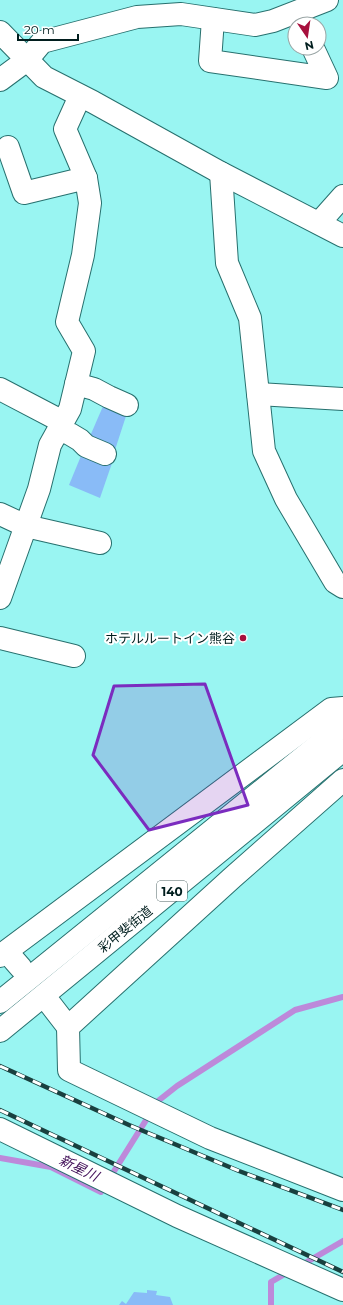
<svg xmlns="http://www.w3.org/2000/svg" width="343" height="1305" font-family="Montserrat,'Noto Sans JP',sans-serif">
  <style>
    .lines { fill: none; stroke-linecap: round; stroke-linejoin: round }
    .stream { stroke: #bd89da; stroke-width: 6 }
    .building { fill: #89bbf7 }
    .minor-casing { stroke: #27706e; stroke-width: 24 }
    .highway-casing { stroke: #27706e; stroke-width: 24 }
    .minor { stroke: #fff; stroke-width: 22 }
    .highway { stroke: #fff; stroke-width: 22 }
    .rail-casing { stroke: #19403f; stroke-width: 4.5 }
    .rail { stroke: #fff; stroke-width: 3; stroke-dasharray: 9; stroke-linecap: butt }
    .marked { fill: #7b2cbf; fill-opacity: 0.2; stroke: #7b2cbf; stroke-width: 3; stroke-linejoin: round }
    .poi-dot { fill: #a7103d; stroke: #fff; stroke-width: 1.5 }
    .labels { text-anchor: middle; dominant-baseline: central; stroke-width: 4; stroke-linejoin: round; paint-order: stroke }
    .shield { fill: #fff; stroke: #4d6262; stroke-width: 1 }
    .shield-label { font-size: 12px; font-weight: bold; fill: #011e1e }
    .poi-label { font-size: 13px; fill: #011e1e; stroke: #fff; text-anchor: end }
    .street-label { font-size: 13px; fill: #011e1e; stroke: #fff }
    .water-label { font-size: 14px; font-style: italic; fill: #420f58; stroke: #fff }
  </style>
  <rect width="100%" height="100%" fill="#99f5f2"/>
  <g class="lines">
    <g class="stream">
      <polyline points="0,1158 51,1167 101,1192 158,1101 177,1086 295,1010 343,997"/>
      <polyline points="300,1266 343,1241"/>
      <polyline points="271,1305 271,1282 290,1271"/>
    </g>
  </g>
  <g class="building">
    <polygon points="104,404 127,413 114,453 87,443"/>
    <polygon points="83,451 112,463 100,498 69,485"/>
    <polygon points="147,1290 157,1291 156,1295 170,1297 173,1305 119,1305 122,1301 126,1304 134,1292 147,1293"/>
  </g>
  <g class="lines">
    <g class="minor-casing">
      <g id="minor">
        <polyline points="213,19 210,61 327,78 313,48"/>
        <polyline points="0,32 44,77 93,102 221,173 343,236"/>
        <polyline points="0,80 27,60 42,42 137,17 181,14 255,25 273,21 327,0"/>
        <polyline points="8,147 24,193 86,178"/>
        <polyline points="221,173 227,263 250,318 264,451 286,499 335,582 343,587"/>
        <polyline points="319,223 343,196"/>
        <polyline points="76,384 94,389 109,397 127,405"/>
        <polyline points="0,389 63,422"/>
        <polyline points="258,394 343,399"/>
        <polyline points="59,430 70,434 80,440 86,446 105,454"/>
        <polyline points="0,514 26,526 100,543"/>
        <polyline points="0,598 39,489 50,445 70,409 84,351 67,322 83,255 90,203 86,178 65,129 80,96"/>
        <polyline points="0,638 74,656"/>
        <polyline points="343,780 233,877 68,1027 69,1070 210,1138 343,1190"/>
        <polyline points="7,952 21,968"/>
        <polyline points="0,956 331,709 343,708"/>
        <polyline points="51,1005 68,1027"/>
        <polyline points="0,1129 177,1216 343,1290"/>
      </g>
    </g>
    <g class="highway-casing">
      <g id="highway">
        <polyline points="0,1002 343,725"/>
        <polyline points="0,1031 343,750"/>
      </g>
    </g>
    <use href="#minor" class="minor"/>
    <use href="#highway" class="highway"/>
    <g class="rail-casing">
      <g id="rail">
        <polyline points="0,1066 129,1125 239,1171 343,1210"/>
        <polyline points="0,1110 343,1272"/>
      </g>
    </g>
    <use href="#rail" class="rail"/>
  </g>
  <path class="marked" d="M 205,684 L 248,805 L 149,830 L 93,755 L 114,686 Z"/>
  <circle class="poi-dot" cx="243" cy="638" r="4"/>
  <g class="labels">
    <rect class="shield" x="157" y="881" width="30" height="20" rx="3"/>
    <g class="shield-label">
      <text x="172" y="891">140</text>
    </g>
    <g class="poi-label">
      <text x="235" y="638">ホテルルートイン熊谷</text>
    </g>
    <g class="street-label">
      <text transform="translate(125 929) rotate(-39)">彩甲斐街道</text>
    </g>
    <g class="water-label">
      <text transform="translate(79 1168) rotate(26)">新星川</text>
    </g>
  </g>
  <g transform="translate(307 36) rotate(167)"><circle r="19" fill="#ffffff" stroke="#99a5a5"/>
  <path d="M0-3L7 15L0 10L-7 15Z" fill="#a7103d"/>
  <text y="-6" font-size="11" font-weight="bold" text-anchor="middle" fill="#011e1e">N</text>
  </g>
  <path d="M18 34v6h60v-6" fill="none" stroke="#011e1e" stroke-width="2"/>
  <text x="24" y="34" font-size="12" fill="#011e1e" stroke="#ffffff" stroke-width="3" paint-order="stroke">20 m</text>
</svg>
